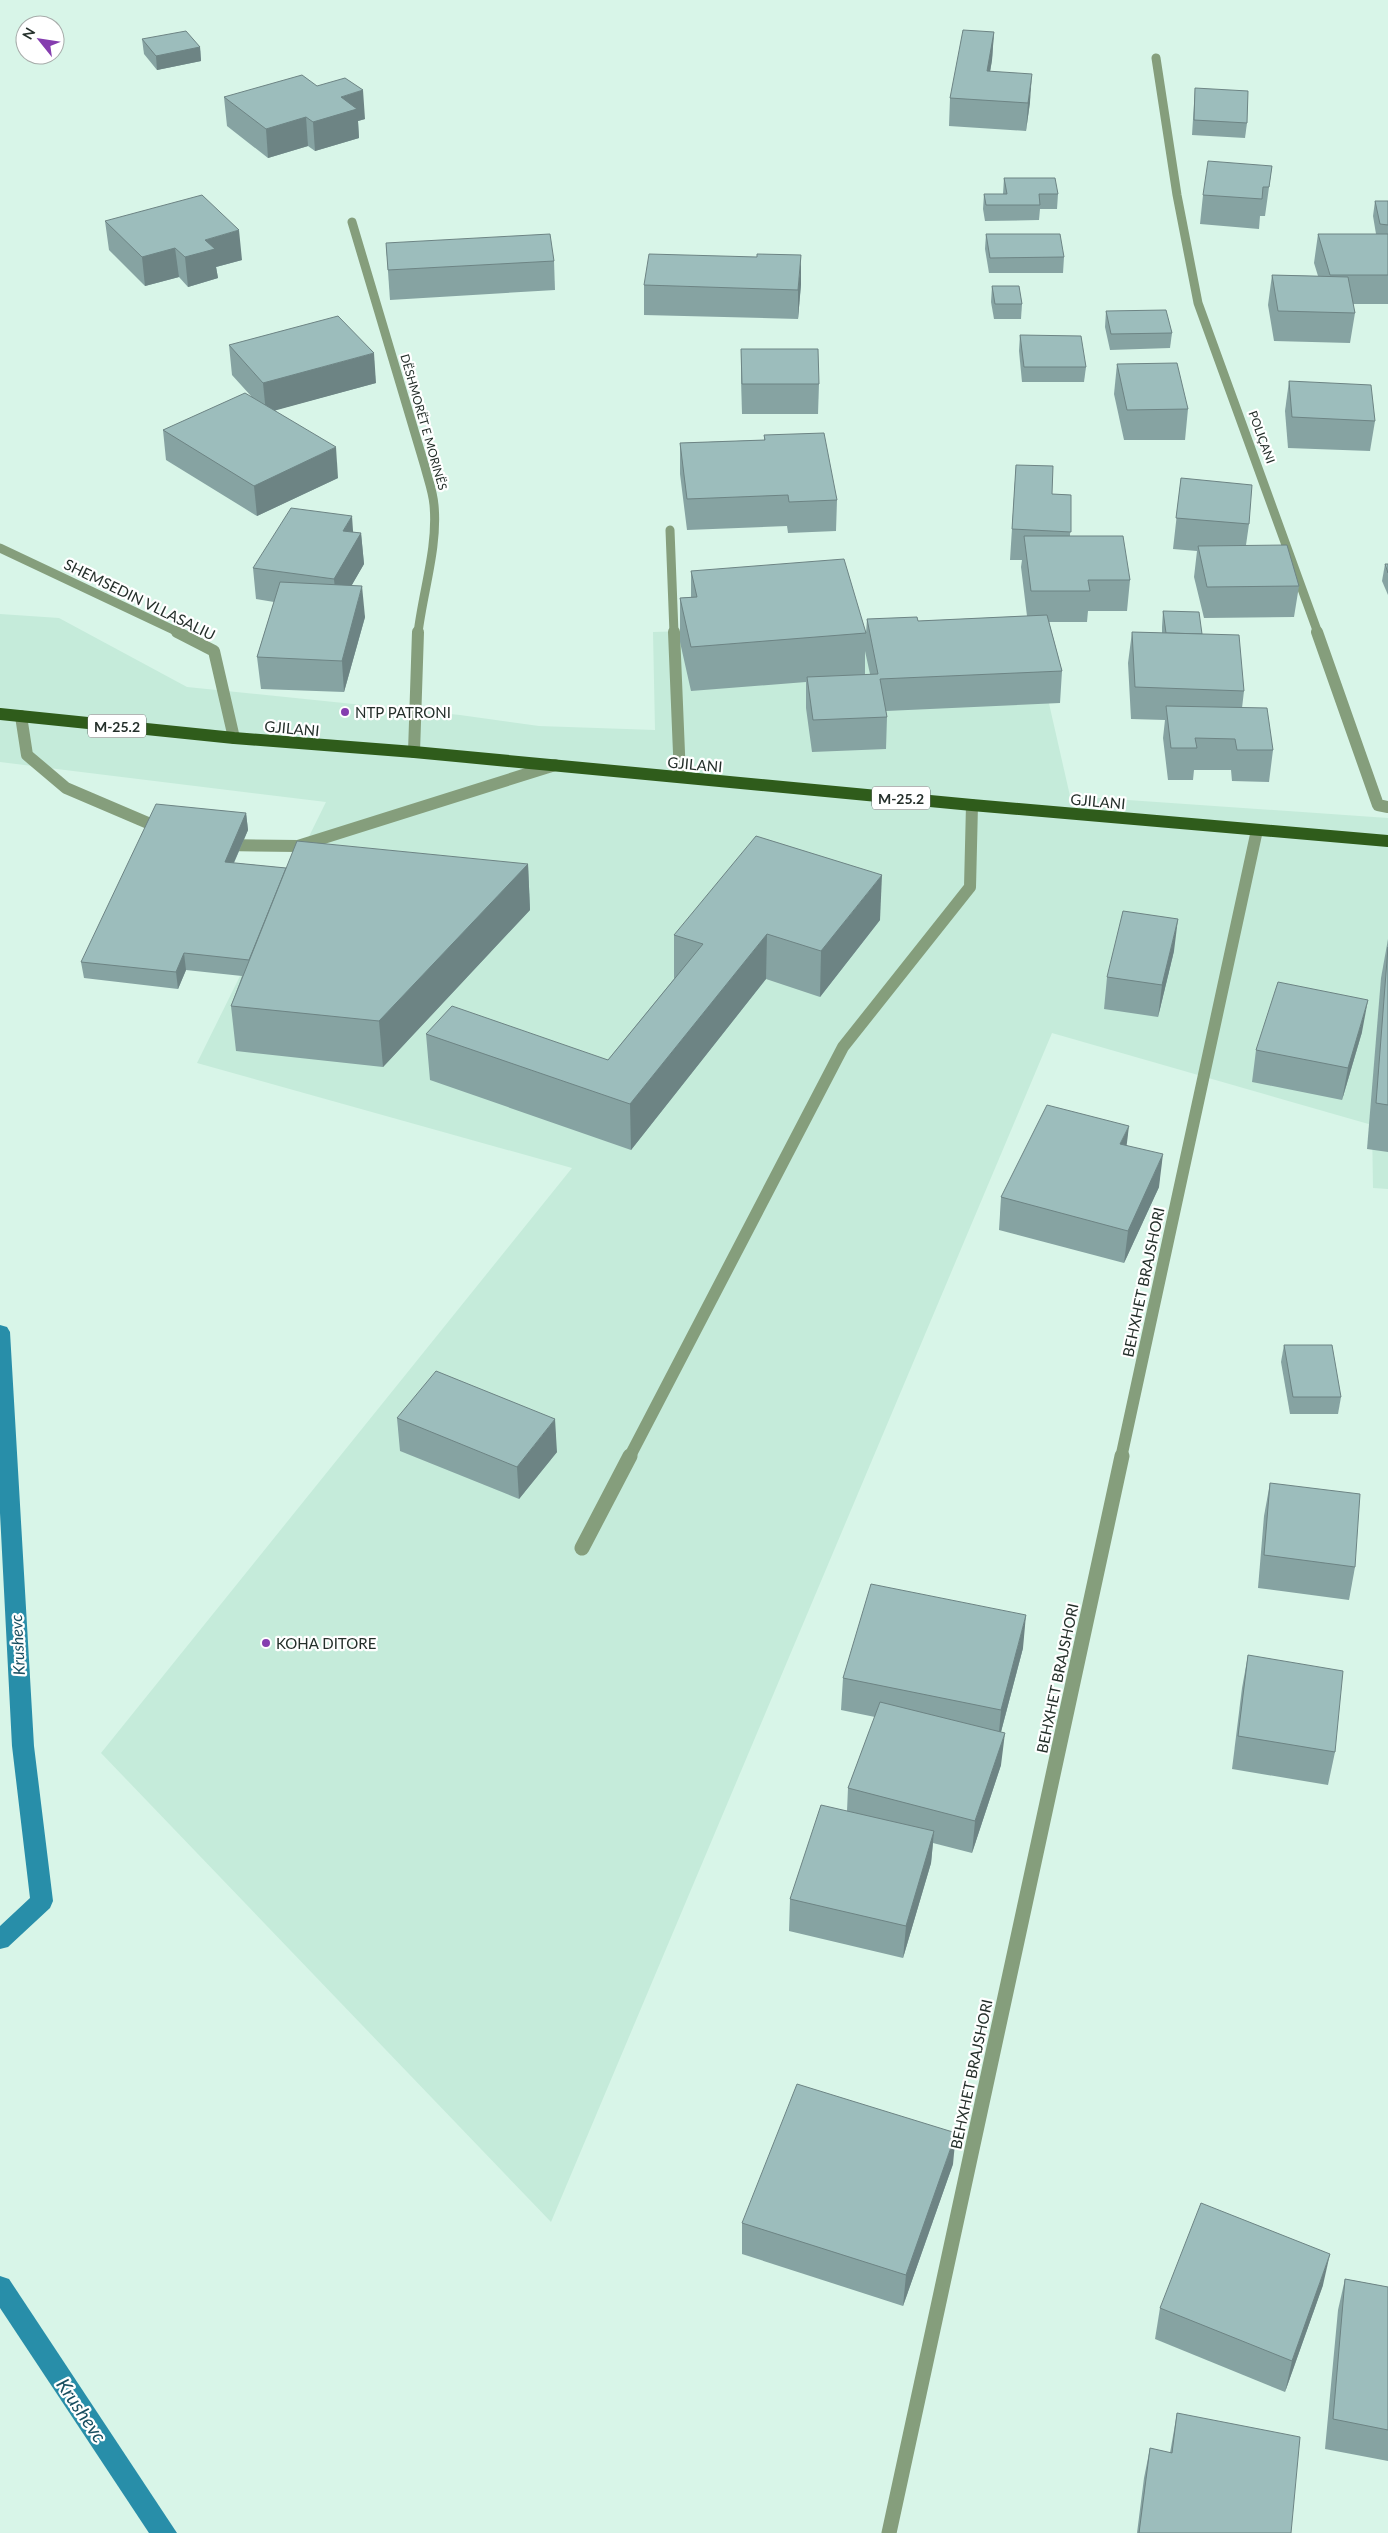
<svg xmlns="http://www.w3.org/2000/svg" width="1388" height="2533" font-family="Lato,sans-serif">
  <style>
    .built { fill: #c5ebda }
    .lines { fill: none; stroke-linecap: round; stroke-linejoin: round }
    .stream { fill: #288ea9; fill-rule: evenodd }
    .lane-far1 { stroke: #859e7c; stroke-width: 9 }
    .lane { stroke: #859e7c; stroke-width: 12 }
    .street-far2 { stroke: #859e7c; stroke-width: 9 }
    .street-far1 { stroke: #859e7c; stroke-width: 12 }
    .street { stroke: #859e7c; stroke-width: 15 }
    .primary { stroke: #2f5c1b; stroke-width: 12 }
    .wall { fill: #86a3a2; fill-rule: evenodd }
    .shaded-wall { fill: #6d8484 }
    .building { fill: #9cbdbc; stroke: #6d8484 }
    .poi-dot { fill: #853daf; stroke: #fff; stroke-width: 2 }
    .labels { text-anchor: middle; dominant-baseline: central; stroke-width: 4.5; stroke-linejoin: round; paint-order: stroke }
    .far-street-label { font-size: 12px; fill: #242f2a; stroke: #fff }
    .shield { fill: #fff; stroke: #666d6a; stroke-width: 1 }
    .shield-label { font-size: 14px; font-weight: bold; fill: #242f2a }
    .street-label { font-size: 15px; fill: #242f2a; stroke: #fff }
    .poi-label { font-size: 15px; fill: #242f2a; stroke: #fff; text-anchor: start }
    .water-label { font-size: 16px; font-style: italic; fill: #184e60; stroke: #fff }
    .near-water-label { font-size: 19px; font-style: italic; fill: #184e60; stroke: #fff }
  </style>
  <rect width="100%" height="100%" fill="#d8f5e8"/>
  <polygon class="built" points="0,614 59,618 187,687 460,715 539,726 655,730 653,632 822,627 1038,655 1070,796 1388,818 1388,1189 1373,1188 1372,1125 1052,1033 551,2222 101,1753 572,1168 197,1063 326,802 0,762"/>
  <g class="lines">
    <g class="stream">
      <polygon points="0,1325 7,1327 10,1332 34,1746 53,1901 50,1908 8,1947 0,1949 0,1926 30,1898 12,1746 0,1513"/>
      <polygon points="0,2276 9,2279 177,2533 149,2533 0,2308"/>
    </g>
    <polyline class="lane-far1" points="670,530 674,633"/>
    <g class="lane">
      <polyline points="674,632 680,777"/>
      <polyline points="21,716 27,755 66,788 162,829"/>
      <polyline points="225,845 298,846 555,765"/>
    </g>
    <g class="street-far2">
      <polyline points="1156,58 1177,195 1198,303 1318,633"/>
      <path d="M 352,222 L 425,467 C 428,479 433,492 434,505 C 438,547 423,591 418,633"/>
      <polyline points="0,548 180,633"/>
    </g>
    <g class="street-far1">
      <polyline points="177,632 214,651 234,738"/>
      <polyline points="1317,632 1378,805 1388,807"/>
      <polyline points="414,752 418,632"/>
      <polyline points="629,1458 843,1047 970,887 972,805"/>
      <polyline points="1121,1458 1257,830"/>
    </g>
    <g class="street">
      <polyline points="582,1548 630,1456"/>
      <polyline points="889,2533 1122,1456"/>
    </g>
    <polyline class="primary" points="0,714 234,738 414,752 972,805 1388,841"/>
  </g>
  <g class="wall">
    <polygon points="994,32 992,60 990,72 1030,102 1026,131 949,126 950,98"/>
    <polygon points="142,39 200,47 201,61 157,70 144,54"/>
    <polygon points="317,86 365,119 358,121 359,138 315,151 308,146 268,158 227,126 224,97"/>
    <polygon points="1195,88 1247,123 1245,138 1192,135"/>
    <polygon points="1272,166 1265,216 1260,216 1259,229 1200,224 1203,195"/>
    <polygon points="1004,178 1058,194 1057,209 1040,209 1039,220 985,221 983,209 984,194 1003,194"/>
    <polygon points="1375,201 1388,201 1388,304 1353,304 1355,313 1350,343 1274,341 1268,305 1272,275 1318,276 1314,263 1318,234 1376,234 1373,216"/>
    <polygon points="105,221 242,260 216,267 218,278 188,287 179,277 145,286 109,250"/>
    <polygon points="986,234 1064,257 1063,273 989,273 985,249"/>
    <polygon points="386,243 554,261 555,290 390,300"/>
    <polygon points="801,284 798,319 644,315 644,285"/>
    <polygon points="992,286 1022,304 1021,319 994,319 991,302"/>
    <polygon points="1106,311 1172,333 1170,348 1110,350 1105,327"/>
    <polygon points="1020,335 1086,367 1084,382 1022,382 1019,351"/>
    <polygon points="229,345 376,383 275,410 338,478 257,516 166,460 163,430 251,396 232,375"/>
    <polygon points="741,349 819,384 818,414 742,414 741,379"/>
    <polygon points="1117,364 1188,409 1185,440 1124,440 1114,394"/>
    <polygon points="1289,381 1375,421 1370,451 1288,448 1285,411"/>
    <polygon points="764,435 837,500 836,531 788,533 787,526 687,530 680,474 680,443 764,440"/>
    <path d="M 1016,465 L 1052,494 L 1071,495 L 1070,536 L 1130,580 L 1127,611 L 1088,611 L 1087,622 L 1049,622 L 1062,671 L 1060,703 L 886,711 L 887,717 L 886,749 L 812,752 L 806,708 L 806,682 L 691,691 L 680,642 L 680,598 L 691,597 L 691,571 L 866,633 L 867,619 L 918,621 L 1027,616 L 1021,567 L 1022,560 L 1010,560 ZM 865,651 L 870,674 L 865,675 Z"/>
    <polygon points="1181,478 1249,524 1246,545 1299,586 1294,617 1204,618 1194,577 1197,551 1173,549"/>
    <polygon points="353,532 361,533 364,564 351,586 365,617 344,692 261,689 257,657 274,602 256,599 253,568"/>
    <polygon points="1385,564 1388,564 1388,595 1382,581"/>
    <polygon points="1163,611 1202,634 1244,691 1242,708 1273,750 1269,782 1232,781 1231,770 1194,770 1193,780 1168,780 1163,738 1165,720 1131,719 1128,663 1132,632 1162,633 1162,627"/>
    <polygon points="246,813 248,830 234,863 286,868 528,864 530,910 383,1067 236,1051 231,1006 242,976 186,970 178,989 84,978 81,962"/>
    <polygon points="880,920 820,997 766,979 631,1150 430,1080 426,1034 608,1060 674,979 674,935"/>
    <polygon points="1388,939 1388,1152 1367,1149 1381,978"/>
    <polygon points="1174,951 1158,1017 1104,1009 1107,977"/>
    <polygon points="1362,1032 1342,1100 1252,1082 1256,1050"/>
    <polygon points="1127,1145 1159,1187 1124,1263 999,1230 1001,1197"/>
    <polygon points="1284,1345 1341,1397 1338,1414 1290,1414 1281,1362"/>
    <polygon points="397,1418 557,1452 519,1499 400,1451"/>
    <polygon points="1270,1483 1355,1567 1349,1600 1258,1588 1264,1516"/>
    <polygon points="1023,1648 1001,1732 1001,1765 972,1853 933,1843 931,1863 903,1958 789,1931 790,1899 847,1811 848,1788 875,1717 841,1710 843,1678"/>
    <polygon points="1248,1655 1335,1752 1328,1785 1232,1769 1242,1688"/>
    <polygon points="953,2164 903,2306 742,2254 742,2223"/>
    <polygon points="1345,2279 1388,2287 1388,2461 1325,2449 1338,2310"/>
    <polygon points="1323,2285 1285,2392 1155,2339 1160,2308"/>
    <polygon points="1177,2413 1291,2533 1137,2533 1144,2478 1150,2448 1170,2453"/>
  </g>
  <g class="shaded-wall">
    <polygon points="994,32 992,60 985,100 987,71"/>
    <polygon points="200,47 201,61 157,70 156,56"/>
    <polygon points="1032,74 1030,102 1026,131 1028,103"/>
    <polygon points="363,90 365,119 358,121 359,138 315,151 313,122 341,97"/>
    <polygon points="306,117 308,146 268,158 266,129"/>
    <polygon points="239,230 242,260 216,267 218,278 188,287 185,257 205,240"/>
    <polygon points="175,248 179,277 145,286 142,257"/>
    <polygon points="801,255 801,284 798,319 798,290"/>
    <polygon points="374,353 376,383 266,413 263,383"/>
    <polygon points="336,447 338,478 257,516 254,486"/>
    <polygon points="352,516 354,545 361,533 364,564 337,611 334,579 343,531"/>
    <polygon points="362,586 365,617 344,692 342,661"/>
    <polygon points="246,813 248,830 227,878 225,862"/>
    <polygon points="528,864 530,910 383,1067 379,1021"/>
    <polygon points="882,875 880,920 820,997 821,951"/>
    <polygon points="1178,919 1174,951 1158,1017 1162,985"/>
    <polygon points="767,934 766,979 631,1150 630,1104"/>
    <polygon points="184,953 186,970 178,989 176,972"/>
    <polygon points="1368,1000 1362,1032 1342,1100 1348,1068"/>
    <polygon points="1129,1126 1125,1159 1120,1144"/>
    <polygon points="1163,1154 1159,1187 1124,1263 1128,1231"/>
    <polygon points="555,1419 557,1452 519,1499 517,1467"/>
    <polygon points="1026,1615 1023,1648 998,1743 1001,1710"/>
    <polygon points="1005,1733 1001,1765 972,1853 975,1821"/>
    <polygon points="934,1831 931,1863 903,1958 906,1926"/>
    <polygon points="956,2133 953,2164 903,2306 906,2275"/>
    <polygon points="1330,2254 1323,2285 1285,2392 1292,2361"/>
  </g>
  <g class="building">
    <polygon points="963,30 994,32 987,71 1032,74 1028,103 950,98"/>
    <polygon points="186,31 200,47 156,56 142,39"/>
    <polygon points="302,75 317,86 345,78 363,90 341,97 357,109 313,122 306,117 266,129 224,97"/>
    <polygon points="1195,88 1248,91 1247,123 1194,120"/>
    <polygon points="1208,161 1272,166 1269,187 1263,187 1262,199 1203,195"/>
    <polygon points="1004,178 1055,178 1058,194 1039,194 1040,205 986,205 984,194 1007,194"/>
    <polygon points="202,195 239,230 205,240 215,249 185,257 175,248 142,257 105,221"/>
    <polygon points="1375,201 1388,201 1388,225 1380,224"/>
    <polygon points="550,234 554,261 388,270 386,243"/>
    <polygon points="986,234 1060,234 1064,257 990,258"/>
    <polygon points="1318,234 1388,234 1388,275 1330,275"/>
    <polygon points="649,254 757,257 757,254 801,255 798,290 644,285"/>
    <polygon points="1272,275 1348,277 1355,313 1278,311"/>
    <polygon points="992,286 1019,286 1022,304 995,304"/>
    <polygon points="1166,310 1172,333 1111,334 1106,311"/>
    <polygon points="338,316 374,353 263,383 229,345"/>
    <polygon points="1020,335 1081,336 1086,367 1024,367"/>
    <polygon points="741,349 818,349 819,384 742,384"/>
    <polygon points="1177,363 1188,409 1127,410 1117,364"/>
    <polygon points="1289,381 1371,385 1375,421 1292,417"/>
    <polygon points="245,393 336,447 254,486 163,430"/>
    <polygon points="824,433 837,500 789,502 788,495 687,499 680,443 765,440 764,435"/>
    <polygon points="1016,465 1053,466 1052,494 1071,495 1071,532 1012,529"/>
    <polygon points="1181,478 1252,485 1249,524 1176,518"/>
    <polygon points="291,508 352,516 343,531 361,533 334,579 253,568"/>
    <polygon points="1024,536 1123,536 1130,580 1088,580 1090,591 1031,591"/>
    <polygon points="1287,545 1299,586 1207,587 1198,546"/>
    <polygon points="844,559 866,633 691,647 680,598 697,597 691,571"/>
    <polygon points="1385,564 1388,564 1388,573"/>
    <polygon points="280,582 362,586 342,661 257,657"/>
    <polygon points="1163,611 1199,612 1202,634 1166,633"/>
    <polygon points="1047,615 1062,671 880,679 887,717 813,720 807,677 878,674 867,619 917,617 918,621"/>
    <polygon points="1132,632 1239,635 1244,691 1135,687"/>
    <polygon points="1166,706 1267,708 1273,750 1237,750 1235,739 1195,738 1197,748 1171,748"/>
    <polygon points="156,804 246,813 225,862 286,868 249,960 184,953 176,972 81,962"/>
    <polygon points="756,836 882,875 821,951 767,934 630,1104 426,1034 452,1006 608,1060 703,944 674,935"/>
    <polygon points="297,841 528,864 379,1021 231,1006"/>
    <polygon points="1123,911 1178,919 1162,985 1107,977"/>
    <polygon points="1388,947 1388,1105 1376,1103"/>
    <polygon points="1278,982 1368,1000 1348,1068 1256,1050"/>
    <polygon points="1047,1105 1129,1126 1120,1144 1163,1154 1128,1231 1001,1197"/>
    <polygon points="1284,1345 1332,1345 1341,1397 1293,1397"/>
    <polygon points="436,1371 555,1419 517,1467 397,1418"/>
    <polygon points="1270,1483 1360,1494 1355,1567 1264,1555"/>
    <polygon points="871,1584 1026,1615 1001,1710 843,1678"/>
    <polygon points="1248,1655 1343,1671 1335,1752 1238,1736"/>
    <polygon points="880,1702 1005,1733 975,1821 848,1788"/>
    <polygon points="821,1805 934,1831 906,1926 790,1899"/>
    <polygon points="797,2084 956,2133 906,2275 742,2223"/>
    <polygon points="1201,2203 1330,2254 1292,2361 1160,2308"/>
    <polygon points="1345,2279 1388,2287 1388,2430 1333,2419"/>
    <polygon points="1177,2413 1300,2437 1291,2533 1139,2533 1150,2448 1172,2453"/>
  </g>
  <g class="poi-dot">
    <circle cx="345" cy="712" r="5"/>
    <circle cx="266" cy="1643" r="5"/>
  </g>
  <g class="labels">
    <g class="far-street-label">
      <text transform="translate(424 422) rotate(74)">DËSHMORËT E MORINËS</text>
      <text transform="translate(1262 437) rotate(70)">POLIÇANI</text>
    </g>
    <g class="shield">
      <rect x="88" y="714.5" width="58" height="23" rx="4"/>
      <rect x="872" y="786.5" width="58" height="23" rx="4"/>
    </g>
    <g class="shield-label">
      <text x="117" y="726">M-25.2</text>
      <text x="901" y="798">M-25.2</text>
    </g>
    <g class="street-label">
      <text transform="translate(140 599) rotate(26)">SHEMSEDIN VLLASALIU</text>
      <text transform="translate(292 728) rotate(5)">GJILANI</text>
      <text transform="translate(695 764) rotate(5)">GJILANI</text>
      <text transform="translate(1098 801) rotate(5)">GJILANI</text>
      <text transform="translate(1143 1282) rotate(-78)">BEHXHET BRAJSHORI</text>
      <text transform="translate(1057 1678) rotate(-78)">BEHXHET BRAJSHORI</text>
      <text transform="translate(971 2074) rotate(-78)">BEHXHET BRAJSHORI</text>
    </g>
    <g class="poi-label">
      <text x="355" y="712">NTP PATRONI</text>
      <text x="276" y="1643">KOHA DITORE</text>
    </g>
    <g class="water-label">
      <text transform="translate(17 1645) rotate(-93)">Krushevc</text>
    </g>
    <g class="near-water-label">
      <text transform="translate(82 2410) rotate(56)">Krushevc</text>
    </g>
  </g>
  <g transform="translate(40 40) rotate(300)"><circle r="24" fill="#ffffff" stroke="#a7acaa"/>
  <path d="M0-4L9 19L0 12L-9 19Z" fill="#853daf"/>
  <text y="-8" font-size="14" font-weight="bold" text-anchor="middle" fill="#242f2a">N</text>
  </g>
</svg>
